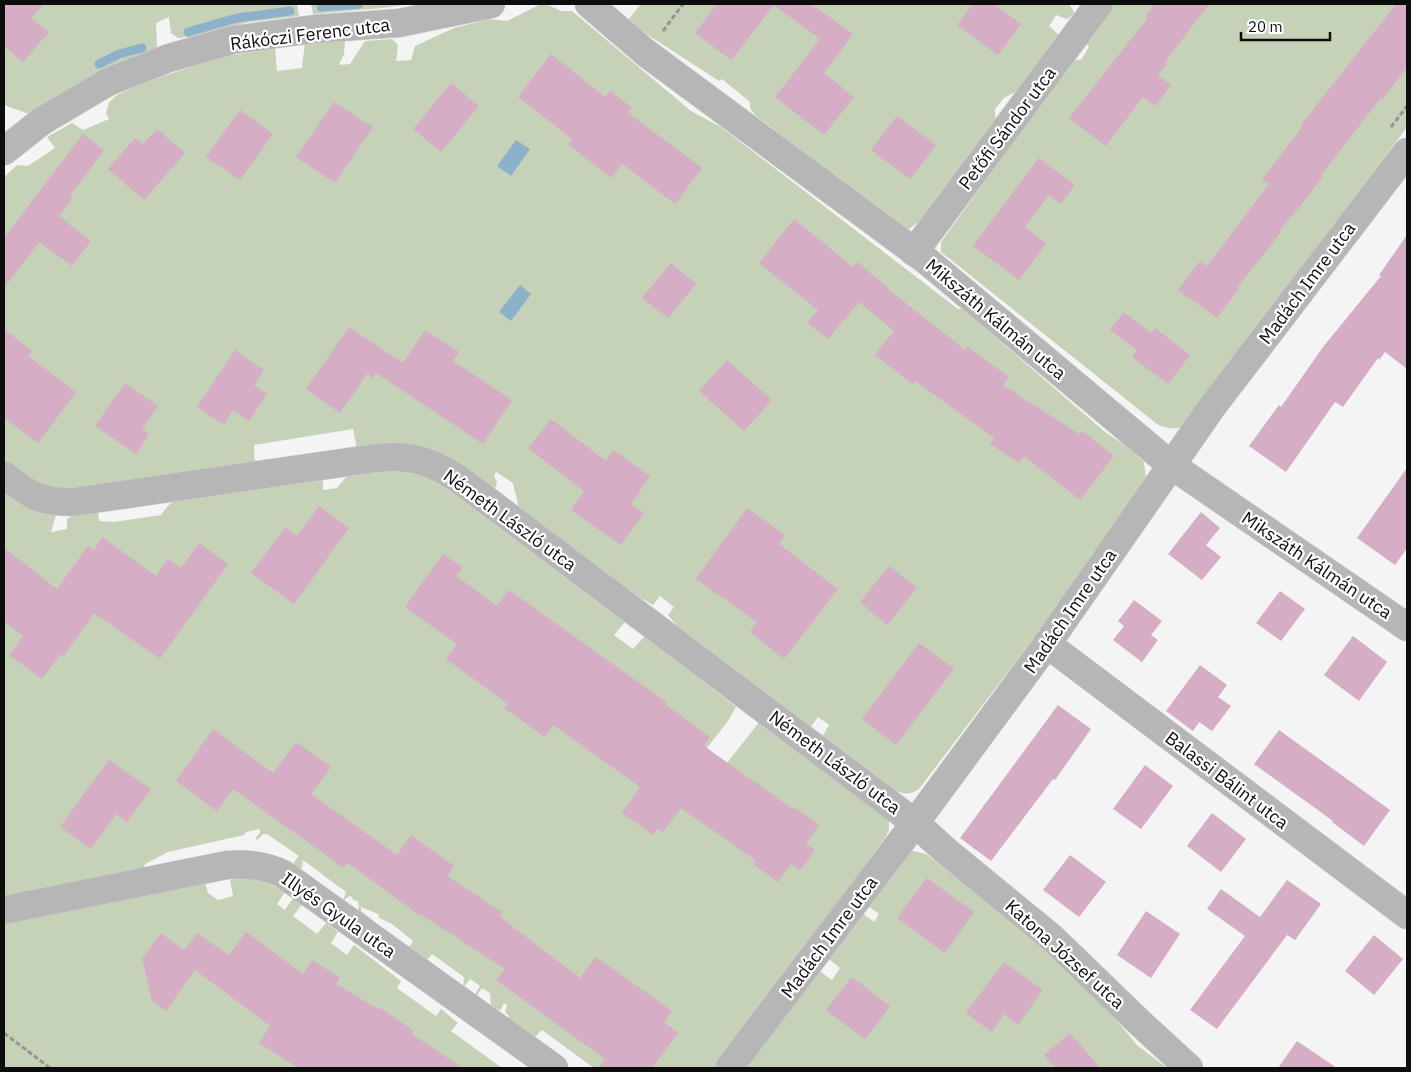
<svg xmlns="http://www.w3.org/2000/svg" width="1411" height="1072" font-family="'IBM Plex Sans',sans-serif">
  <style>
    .green { fill: #c5d2b8 }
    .water { fill: #8cb1cb }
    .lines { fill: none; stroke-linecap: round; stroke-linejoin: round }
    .stream { stroke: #8cb1cb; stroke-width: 9 }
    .building { fill: #d5adc4 }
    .minor-casing { stroke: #cfcfd0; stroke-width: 29 }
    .path { stroke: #959595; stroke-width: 3; stroke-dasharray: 5 2.5; stroke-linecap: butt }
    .minor { stroke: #b7b6b6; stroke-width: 28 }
    .labels { text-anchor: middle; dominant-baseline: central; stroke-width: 4.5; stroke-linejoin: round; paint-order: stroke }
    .street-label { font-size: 18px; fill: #0d0d0d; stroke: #fff }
  </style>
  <rect width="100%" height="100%" fill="#f4f4f5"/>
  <g class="green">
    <path d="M 4,4 L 297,4 L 299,16 L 249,22 L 191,37 L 178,38 L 171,33 L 169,17 L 156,23 L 157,48 C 112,64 69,86 29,114 L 4,105 Z"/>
    <polygon points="311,4 411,4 383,8 313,14"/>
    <path d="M 546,4 L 561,11 L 572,11 L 691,111 L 721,127 L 958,309 L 963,309 L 1105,432 L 1128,447 L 1144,462 L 1146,479 L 1033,639 L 919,789 C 909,796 903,794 892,789 L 822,737 L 829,725 L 818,717 L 810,728 L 677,626 L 668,615 L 674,607 L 660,596 L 653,605 L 636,595 L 523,510 L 518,506 C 518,498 514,492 513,483 L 496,472 L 494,476 L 497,482 L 496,487 L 491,488 L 357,449 L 353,429 L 254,445 L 255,465 L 112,485 L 60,489 L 37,485 L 4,460 L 4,177 L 17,165 L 28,166 L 55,148 L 47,137 L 72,123 L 83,130 L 109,119 L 106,113 L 109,102 L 117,95 L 143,83 L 217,58 L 275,48 L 277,71 L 302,68 L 305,41 L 345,41 L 344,54 L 339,65 L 350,64 L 365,41 L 392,39 L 398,45 L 396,61 L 411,60 L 415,46 L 454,28 L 489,19 L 507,21 L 539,5 Z"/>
    <polygon points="641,4 1069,4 1073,10 1074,14 1067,19 1056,15 1049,26 1061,37 1021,89 1004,98 995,109 996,127 928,215 909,229 901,227 755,115 750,108 750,102 722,79 719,81 634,26 628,20"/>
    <path d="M 1114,4 L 1407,4 L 1407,127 L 1198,412 C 1184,428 1177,433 1157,424 L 941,252 L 941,242 L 1072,60 L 1081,60 L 1089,47 L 1085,41 Z"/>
    <path d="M 396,467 L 421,473 L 493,518 L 626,621 L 614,635 L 633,649 L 645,636 L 736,707 L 728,721 L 703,753 L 723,768 L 760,721 L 889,818 L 889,830 L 885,838 L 716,1068 L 594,1068 L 542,1030 L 532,1040 L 507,1019 L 509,1016 L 505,1012 L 507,1005 L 504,1003 L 500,1011 L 491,1005 L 490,993 L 482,988 L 476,997 L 474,996 L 480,986 L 470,979 L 463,988 L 464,977 L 432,954 L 426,961 L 409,947 L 413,941 L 392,924 L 379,918 L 378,914 L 361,907 L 361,911 L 374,921 L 373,923 L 357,911 L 359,908 L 358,901 L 353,900 L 352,897 L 349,896 L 343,901 L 346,892 L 303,860 L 302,868 L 297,869 L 294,867 L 294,862 L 299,856 L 267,834 L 263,834 L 257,840 L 255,838 L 260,833 L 260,829 L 246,832 L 244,835 L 168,852 L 145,864 L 143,869 L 4,897 L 4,490 C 20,501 36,515 56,515 L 51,532 L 67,529 L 67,519 L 75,514 L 98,511 L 99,521 L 114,522 L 161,515 L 166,508 L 174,500 L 323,477 L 323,490 L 337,488 L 346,477 L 372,469 Z"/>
    <polygon points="909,850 926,854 1025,931 1093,992 1137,1045 1167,1068 747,1068 817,969 832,980 840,968 830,960 827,955 860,911 874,922 879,914 867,905"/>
    <path d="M 244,878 C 259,879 272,884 285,892 L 277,904 L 285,910 L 296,894 L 303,903 L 293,916 L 317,934 L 326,923 L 338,932 L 331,943 L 347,955 L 354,945 L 401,981 L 397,988 L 436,1016 L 441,1009 L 458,1023 L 451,1031 L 502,1068 L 4,1068 L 4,924 L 205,881 L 208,893 L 218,900 L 233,896 L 230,880 Z"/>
  </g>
  <g class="water">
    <polygon points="516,140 530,149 511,176 497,166"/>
    <polygon points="520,285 531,294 511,321 499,312"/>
  </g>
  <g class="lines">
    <g class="stream">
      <polyline points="321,7 359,4"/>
      <polyline points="188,32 237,18 290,11"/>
      <polyline points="99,64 119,54 142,48"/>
    </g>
  </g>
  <g class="building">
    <polygon points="4,4 44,4 31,18 49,32 23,62 4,46"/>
    <polygon points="717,4 811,4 853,34 824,73 854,97 824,135 775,97 820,39 774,5 731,60 695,33"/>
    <polygon points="973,4 994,4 1021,24 998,55 957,25"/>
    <polygon points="1155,4 1209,4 1165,62 1167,64 1158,75 1171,85 1155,106 1143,97 1106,146 1069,118 1147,19 1145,17"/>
    <polygon points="1396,4 1407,4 1407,67 1383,99 1381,98 1321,175 1323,176 1302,204 1279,231 1281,232 1237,288 1239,289 1217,318 1178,290 1200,261 1207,266 1269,184 1262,179 1303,126 1301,125"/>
    <polygon points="551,54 605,97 610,91 632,108 628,113 702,168 675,204 622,164 611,178 568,144 572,139 518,97"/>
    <polygon points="451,83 479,106 441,152 413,129"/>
    <polygon points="334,102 373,127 335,183 296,157"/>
    <polygon points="240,110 273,134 240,180 206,157"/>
    <polygon points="897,116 936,145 910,179 871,150"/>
    <polygon points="157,129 185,153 144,200 108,169 135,138 143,144"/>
    <polygon points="83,134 104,150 70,196 73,198 59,216 91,241 72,266 39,242 4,288 4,238"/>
    <polygon points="1039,158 1075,185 1061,204 1049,195 1025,227 1046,244 1019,280 973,246"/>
    <polygon points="794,219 853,267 857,262 890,289 889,290 965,350 968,347 1009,377 1003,385 1079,434 1082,431 1114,456 1080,500 1024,456 1019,463 990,444 994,438 915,381 912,384 875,355 894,331 859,302 828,339 807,323 818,310 759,263"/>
    <polygon points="1407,235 1407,369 1385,352 1379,360 1378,358 1343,407 1335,402 1286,472 1249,446 1279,405 1281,407 1323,347 1381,276 1379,275"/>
    <polygon points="671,263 696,284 668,318 642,298"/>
    <polygon points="1124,312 1151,333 1155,328 1190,355 1168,384 1132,357 1137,350 1110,330"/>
    <polygon points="349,327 403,363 425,330 459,352 453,361 512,400 483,444 376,373 373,378 367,374 340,413 306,389"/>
    <polygon points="4,329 32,351 28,356 76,392 38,443 4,418"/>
    <polygon points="235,350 264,370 254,385 267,394 249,421 233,410 224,425 197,407"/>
    <polygon points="727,360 772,400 744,431 699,391"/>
    <polygon points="125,383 158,406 142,429 149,434 136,454 95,426"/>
    <polygon points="551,419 606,461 613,450 650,476 631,504 644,513 621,545 571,510 584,491 528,448"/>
    <polygon points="1407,468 1407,548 1395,565 1357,538"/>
    <polygon points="319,506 349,528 294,604 251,573 285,527 297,536"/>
    <polygon points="747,508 785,535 779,544 838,589 784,659 750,632 757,622 696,579"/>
    <polygon points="1201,512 1220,528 1206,545 1221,557 1202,580 1168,554"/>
    <polygon points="102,537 156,576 168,559 181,568 199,543 228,564 160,659 94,613 64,656 61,654 42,679 9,655 23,636 4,621 4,548 57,589 88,546 94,550"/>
    <polygon points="443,554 463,567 456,576 497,606 509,590 666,702 665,704 710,737 704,746 793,809 794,807 819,825 806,844 815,850 800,870 791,864 778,882 753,864 755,860 681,808 663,832 658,829 653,835 622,813 640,787 553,725 545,737 504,708 508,704 446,659 457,644 405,607"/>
    <polygon points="889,566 917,588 887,625 860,602"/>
    <polygon points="1280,591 1305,609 1281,641 1256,623"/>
    <polygon points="1134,600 1162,621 1151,635 1158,640 1142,662 1113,640 1124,626 1118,621"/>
    <polygon points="1353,636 1387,662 1359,701 1324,675"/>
    <polygon points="919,643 954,669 896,745 862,719"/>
    <polygon points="1200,665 1227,685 1218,697 1231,706 1212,731 1199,722 1193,731 1166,711"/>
    <polygon points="1058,705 1091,729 1055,780 1053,779 991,861 960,838"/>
    <polygon points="213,729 273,773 296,742 331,767 311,794 397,855 411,835 454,866 447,876 502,912 499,916 580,978 596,957 672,1011 664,1022 678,1033 652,1068 598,1068 605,1059 496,980 505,969 420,914 419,915 348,863 344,868 233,789 217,811 176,781"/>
    <polygon points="1279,730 1390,810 1364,846 1332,822 1333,821 1254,764"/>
    <polygon points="109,760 151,789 127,822 116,814 91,849 60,827"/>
    <polygon points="1145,765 1173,786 1141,829 1113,809"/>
    <polygon points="1212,813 1246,839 1221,872 1187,846"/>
    <polygon points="1070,855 1106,882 1079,917 1043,890"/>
    <polygon points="927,878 974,912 945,953 897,918"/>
    <polygon points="1287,880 1321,904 1295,940 1287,935 1217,1029 1190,1010 1245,936 1207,909 1221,889 1260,917"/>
    <polygon points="1146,911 1180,934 1151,978 1117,955"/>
    <polygon points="246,932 303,974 312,960 340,978 336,984 378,1009 379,1007 414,1031 412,1034 463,1068 298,1068 259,1043 270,1026 195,970 166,1011 152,1001 142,959 161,933 184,950 197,933 229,955"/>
    <polygon points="1374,935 1403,959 1374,995 1345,971"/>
    <polygon points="1004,962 1043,990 1018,1025 1004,1014 992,1032 966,1013"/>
    <polygon points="852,977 890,1006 865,1039 826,1010"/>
    <polygon points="1070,1033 1100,1068 1056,1068 1044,1055"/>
    <polygon points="1297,1041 1337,1068 1278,1068"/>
  </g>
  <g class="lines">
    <g class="minor-casing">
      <g id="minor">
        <polyline points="589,4 646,53 927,261 1171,465 1407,627"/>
        <polyline points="4,151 42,121 108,82 169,58 233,40 314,29 399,23 491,4"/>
        <polyline points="914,252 1099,4"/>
        <path d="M 4,475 C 30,495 38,502 73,502 L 376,458 C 391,457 405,456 419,460 C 449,468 476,493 501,511 L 915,823 L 946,851 L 1052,938 L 1140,1023 L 1189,1068"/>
        <polyline points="1047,644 1407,915"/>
        <path d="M 4,910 L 227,865 C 247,863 264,865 283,874 L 554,1068"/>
        <polyline points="729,1068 915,823 1047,644 1212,407 1407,152"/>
      </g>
    </g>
    <g class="path">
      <polyline points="663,31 683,4"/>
      <polyline points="1391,127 1407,106"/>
      <polyline points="4,1033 50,1068"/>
    </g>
    <use href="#minor" class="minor"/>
  </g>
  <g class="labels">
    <g class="street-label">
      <text transform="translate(310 34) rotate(-7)">Rákóczi Ferenc utca</text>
      <text transform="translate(1007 128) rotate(-53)">Petőfi Sándor utca</text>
      <text transform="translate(1307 283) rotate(-53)">Madách Imre utca</text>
      <text transform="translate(996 319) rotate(40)">Mikszáth Kálmán utca</text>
      <text transform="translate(510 520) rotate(36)">Németh László utca</text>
      <text transform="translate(1317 565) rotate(34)">Mikszáth Kálmán utca</text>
      <text transform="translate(1070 611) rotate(-55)">Madách Imre utca</text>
      <text transform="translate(835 762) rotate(37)">Németh László utca</text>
      <text transform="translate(1227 780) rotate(37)">Balassi Bálint utca</text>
      <text transform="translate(339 915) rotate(35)">Illyés Gyula utca</text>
      <text transform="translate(829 937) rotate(-53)">Madách Imre utca</text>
      <text transform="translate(1065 954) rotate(42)">Katona József utca</text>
    </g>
  </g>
  <rect width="1411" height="1072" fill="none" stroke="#0d0d0d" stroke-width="10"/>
  <path d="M1241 32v8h89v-8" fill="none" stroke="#0d0d0d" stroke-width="2.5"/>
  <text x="1248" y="32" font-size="15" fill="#0d0d0d" stroke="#ffffff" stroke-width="4" paint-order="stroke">20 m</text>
</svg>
